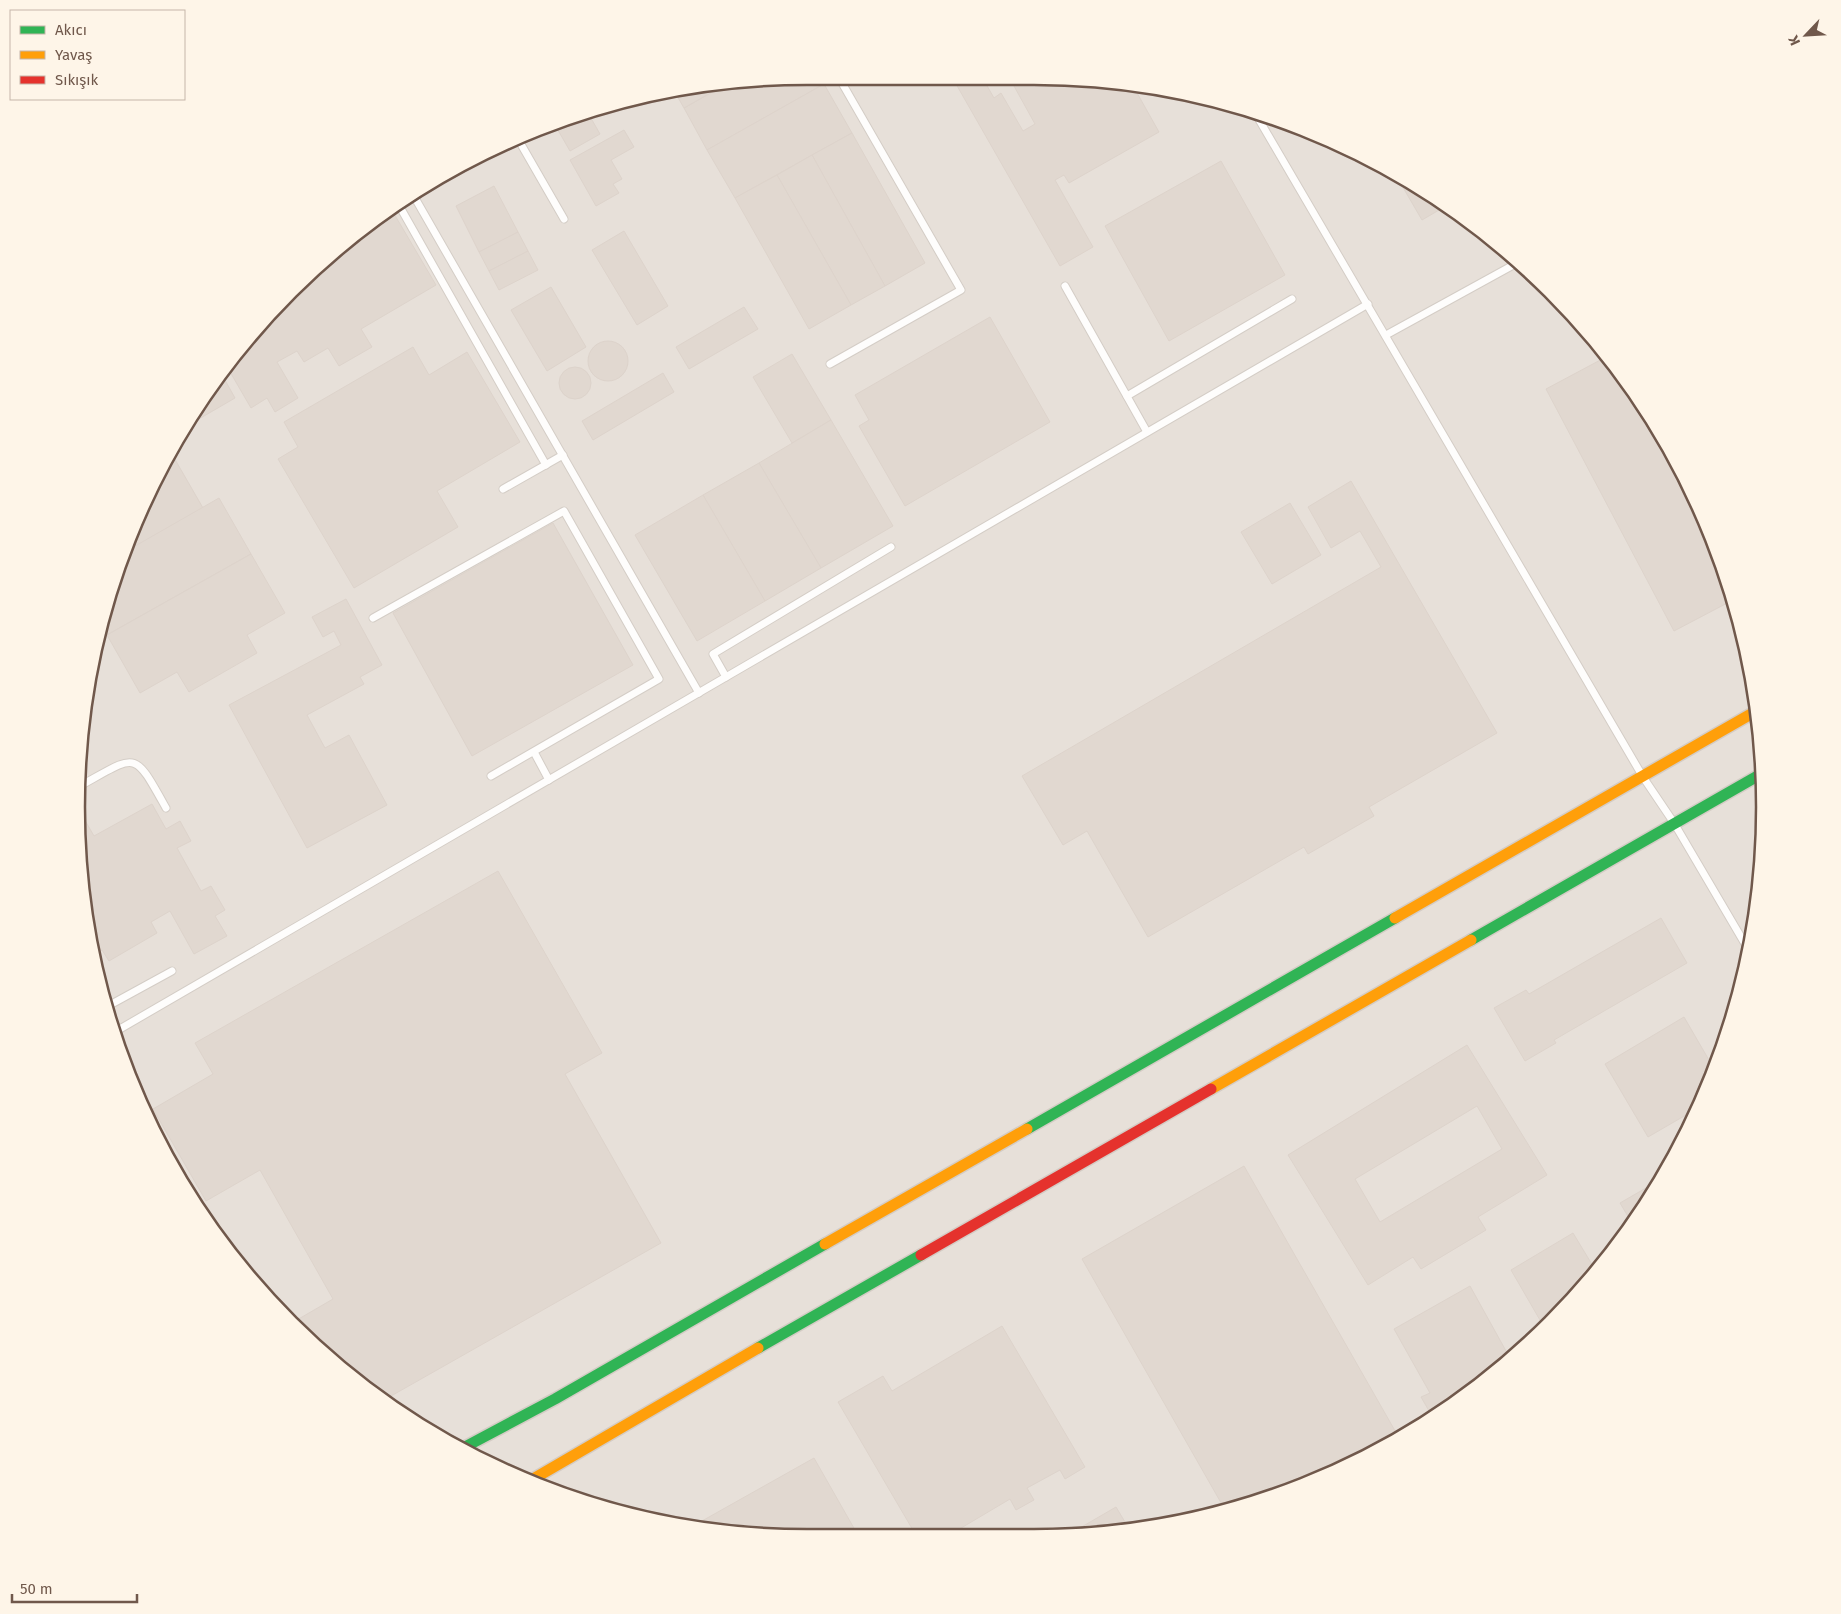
<svg xmlns="http://www.w3.org/2000/svg" width="1841" height="1614" font-family="'Fira Sans',sans-serif">
  <style>
    .industrial { fill: #e7e0d9 }
    .building { fill: #e1d8d0; stroke: #ddd3cb; fill-rule: evenodd }
    .lines { fill: none; stroke-linecap: round; stroke-linejoin: round }
    .lane-casing { stroke: #d4cdc6; stroke-width: 9 }
    .fast-casing { stroke: #d4ccc5; stroke-width: 14 }
    .slow-casing { stroke: #d4ccc5; stroke-width: 14 }
    .jam-casing { stroke: #d4ccc5; stroke-width: 14 }
    .lane { stroke: #fefdfc; stroke-width: 7 }
    .fast { stroke: #30b455; stroke-width: 11 }
    .slow { stroke: #ff9f0a; stroke-width: 11 }
    .jam { stroke: #e5322d; stroke-width: 11 }
    .rim { fill: none; stroke: #70584b; stroke-width: 2.5 }
  </style>
  <rect width="100%" height="100%" fill="#f5f0e8"/>
  <polygon class="industrial" points="807,76 1081,78 1176,90 1269,115 1399,174 1479,227 1584,325 1667,442 1726,572 1759,712 1763,855 1740,996 1689,1130 1614,1252 1516,1357 1399,1440 1269,1499 1082,1536 807,1538 664,1524 528,1482 401,1415 290,1324 174,1173 115,1042 78,855 83,711 101,618 132,527 227,362 325,257 484,152 618,101"/>
  <g class="building">
    <polygon points="807,76 820,76 824,84 707,150 684,108 719,88"/>
    <polygon points="952,77 982,77 994,98 1001,93 1023,131 1035,124 1009,77 1082,78 1132,84 1159,132 1069,183 1064,175 1055,180 1093,247 1060,266"/>
    <polygon points="824,84 852,133 735,198 707,150"/>
    <polygon points="719,88 684,108 676,94"/>
    <polygon points="588,113 600,134 570,151 555,125"/>
    <polygon points="624,130 634,147 611,160 622,179 613,184 619,193 596,206 570,160"/>
    <polygon points="852,133 925,263 885,286 812,155"/>
    <polygon points="812,155 885,286 851,305 777,175"/>
    <polygon points="1221,161 1285,275 1169,341 1105,226"/>
    <polygon points="1394,172 1399,174 1446,206 1422,220"/>
    <polygon points="777,175 851,305 809,329 735,198"/>
    <polygon points="494,186 518,232 479,252 456,206"/>
    <polygon points="393,212 436,285 361,329 372,347 339,366 328,348 304,362 297,351 277,362 298,398 275,412 267,398 251,408 226,365 227,362 325,257"/>
    <polygon points="624,231 668,306 637,325 592,250"/>
    <polygon points="518,232 528,251 489,271 479,252"/>
    <polygon points="528,251 538,270 499,290 489,271"/>
    <polygon points="551,287 586,347 547,371 511,310"/>
    <polygon points="744,307 758,329 689,369 676,347"/>
    <polygon points="990,317 1050,422 905,506 859,426 869,420 855,395"/>
    <circle cx="608" cy="361" r="20"/>
    <polygon points="413,347 429,375 467,352 520,442 437,491 458,527 354,588 278,459 298,447 284,422"/>
    <polygon points="792,354 831,420 792,443 753,377"/>
    <polygon points="1606,357 1667,442 1726,572 1733,600 1674,631 1546,389"/>
    <circle cx="575" cy="383" r="16"/>
    <polygon points="221,373 235,398 192,423"/>
    <polygon points="663,373 674,392 593,440 582,421"/>
    <polygon points="831,420 893,526 821,568 759,463"/>
    <polygon points="173,456 203,508 123,553 132,527"/>
    <polygon points="759,463 821,568 765,601 703,495"/>
    <polygon points="1351,481 1497,733 1369,807 1374,816 1308,854 1304,847 1148,937 1087,831 1063,845 1022,776 1381,567 1360,531 1331,548 1308,507"/>
    <polygon points="703,495 765,601 697,641 635,535"/>
    <polygon points="219,498 251,554 107,635 100,623 123,553"/>
    <polygon points="1290,503 1321,555 1272,584 1241,532"/>
    <polygon points="553,523 633,665 472,756 393,613"/>
    <polygon points="251,554 285,613 247,635 257,653 189,692 177,672 140,693 107,635"/>
    <polygon points="346,599 382,665 360,677 364,684 307,715 325,748 349,735 387,805 307,848 229,705 341,645 334,631 323,637 312,617"/>
    <polygon points="152,804 166,829 180,821 191,841 177,848 201,891 211,886 225,910 215,916 227,936 194,954 170,911 151,922 157,933 109,961 102,950 97,953 78,855 79,810 94,836"/>
    <polygon points="498,871 602,1053 565,1074 661,1243 384,1400 290,1324 333,1299 260,1170 206,1201 153,1109 213,1074 195,1043"/>
    <polygon points="1661,918 1687,963 1554,1040 1556,1043 1525,1061 1494,1008 1526,990 1529,994"/>
    <polygon points="1684,1017 1713,1067 1698,1108 1648,1137 1605,1064"/>
    <path d="M 1467,1045 L 1547,1175 L 1478,1217 L 1486,1230 L 1421,1269 L 1413,1257 L 1368,1285 L 1288,1155 ZM 1477,1106 L 1502,1149 L 1380,1222 L 1355,1179 Z"/>
    <polygon points="1244,1166 1398,1436 1367,1454 1269,1499 1224,1508 1082,1259"/>
    <polygon points="1658,1181 1632,1223 1620,1203"/>
    <polygon points="1573,1233 1596,1271 1544,1327 1511,1270"/>
    <polygon points="1470,1286 1511,1360 1432,1416 1421,1397 1430,1393 1394,1329"/>
    <polygon points="1002,1326 1085,1467 1065,1479 1060,1470 1027,1488 1034,1500 1016,1510 1010,1499 946,1537 917,1537 838,1402 883,1376 892,1391"/>
    <polygon points="814,1458 859,1537 807,1538 693,1526"/>
    <polygon points="1116,1507 1128,1527 1082,1536 1066,1536"/>
  </g>
  <g class="lines">
    <g class="lane-casing">
      <g id="lane">
        <polyline points="1254,111 1643,777 1674,823 1748,949"/>
        <polyline points="518,139 564,219"/>
        <polyline points="415,198 699,693"/>
        <polyline points="400,207 546,465"/>
        <polyline points="1065,286 1147,432"/>
        <polyline points="1386,335 1517,263"/>
        <polyline points="830,364 961,290 838,76"/>
        <polyline points="1127,396 1292,299"/>
        <polyline points="503,489 563,455"/>
        <polyline points="373,618 564,511 659,679 491,776"/>
        <polyline points="726,677 713,654 891,547"/>
        <polyline points="534,752 549,780"/>
        <path d="M 80,786 C 138,754 133,749 166,808"/>
        <polyline points="108,1006 172,971"/>
        <polyline points="113,1033 1368,304"/>
      </g>
    </g>
    <g class="fast-casing">
      <g id="fast">
        <polyline points="1471,940 1761,774"/>
        <polyline points="1027,1129 1395,918"/>
        <polyline points="758,1348 921,1255"/>
        <polyline points="463,1448 555,1399 825,1244"/>
      </g>
    </g>
    <g class="slow-casing">
      <g id="slow">
        <polyline points="1395,918 1758,710"/>
        <polyline points="1211,1089 1471,940"/>
        <polyline points="825,1244 1027,1129"/>
        <polyline points="528,1482 758,1348"/>
      </g>
    </g>
    <g class="jam-casing">
      <polyline id="jam" points="921,1255 1211,1089"/>
    </g>
    <use href="#lane" class="lane"/>
    <use href="#fast" class="fast"/>
    <use href="#slow" class="slow"/>
    <use href="#jam" class="jam"/>
  </g>
  <path d="M0 0H1841V1614H0ZM807 85H1034A722 722 0 0 1 1756 807V807A722 722 0 0 1 1034 1529H807A722 722 0 0 1 85 807V807A722 722 0 0 1 807 85Z" fill="#fef5e8" fill-rule="evenodd"/>
  <path class="rim" d="M807 85H1034A722 722 0 0 1 1756 807V807A722 722 0 0 1 1034 1529H807A722 722 0 0 1 85 807V807A722 722 0 0 1 807 85Z"/>
  <rect x="10" y="10" width="175" height="90" fill="#fef5e8" stroke="#c5b6a9"/>
  <rect x="20" y="26" width="25" height="8" fill="#30b455" stroke="#c5b6a9"/>
  <text x="55" y="35" font-size="15" fill="#70584b">Akıcı</text>
  <rect x="20" y="51" width="25" height="8" fill="#ff9f0a" stroke="#c5b6a9"/>
  <text x="55" y="60" font-size="15" fill="#70584b">Yavaş</text>
  <rect x="20" y="76" width="25" height="8" fill="#e5322d" stroke="#c5b6a9"/>
  <text x="55" y="85" font-size="15" fill="#70584b">Sıkışık</text>
  <g transform="translate(1806 35) rotate(245)" stroke="#fef5e8" stroke-width="4" paint-order="stroke">
  <path d="M0-4L9 19L0 12L-9 19Z" fill="#70584b"/>
  <text y="-8" font-size="14" font-weight="bold" text-anchor="middle" fill="#70584b">K</text>
  </g>
  <path d="M12 1594v8h125v-8" fill="none" stroke="#70584b" stroke-width="2.5"/>
  <text x="20" y="1594" font-size="15" fill="#70584b" stroke="#fef5e8" stroke-width="4" paint-order="stroke">50 m</text>
</svg>
